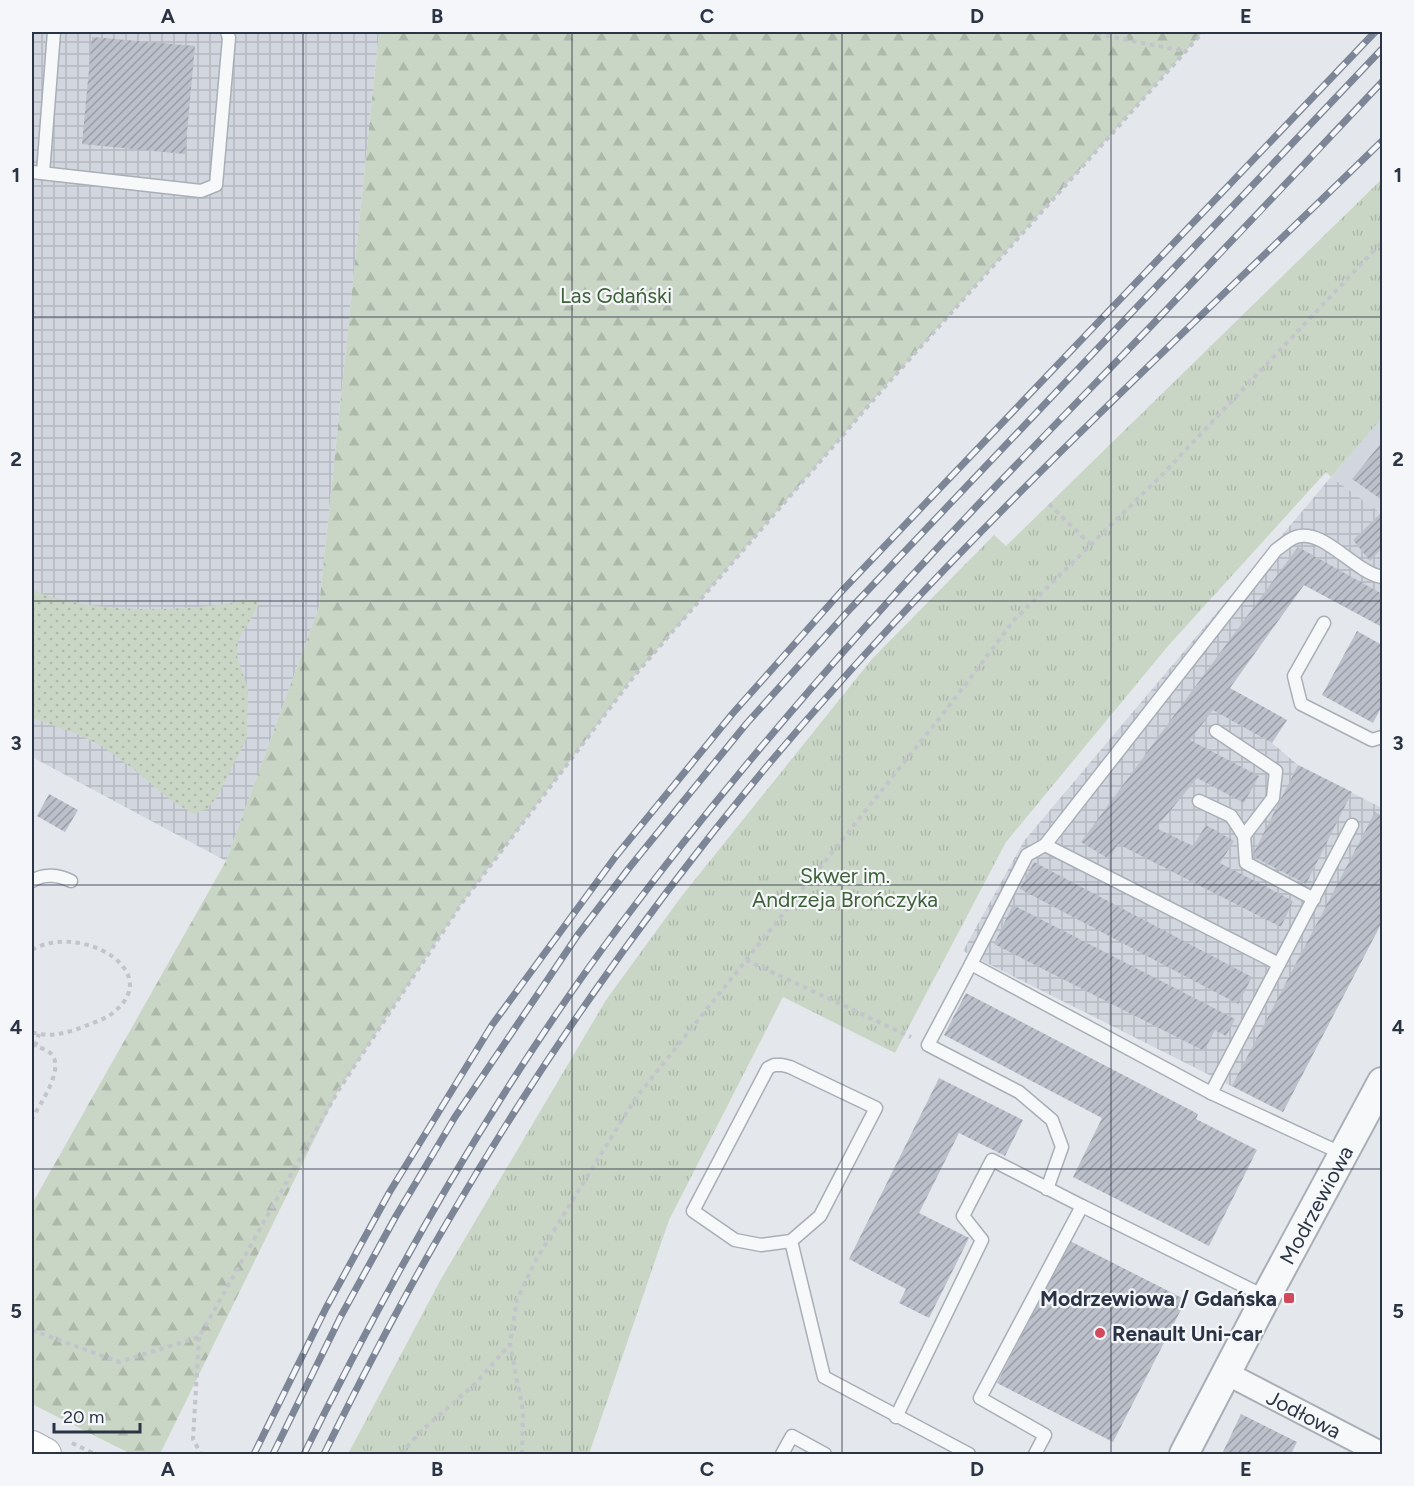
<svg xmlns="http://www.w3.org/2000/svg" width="1414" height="1486" font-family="Figtree,sans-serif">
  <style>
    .built { fill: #d2d6de }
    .industrial { fill: url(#industrial-grid) }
    .grass { fill: url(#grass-dots) }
    .forest { fill: url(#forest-firs) }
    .park { fill: url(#park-tufts) }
    .building { fill: url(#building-hatch) }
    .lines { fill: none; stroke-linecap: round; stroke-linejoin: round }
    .service-casing { stroke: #a9aeb7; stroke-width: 15 }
    .minor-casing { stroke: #a9aeb7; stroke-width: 26 }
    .tertiary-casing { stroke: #a9aeb7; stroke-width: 32 }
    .secondary-casing { stroke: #a9aeb7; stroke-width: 34 }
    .path { stroke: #c2c5cb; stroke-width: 4; stroke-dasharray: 4.5 4.5; stroke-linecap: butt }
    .service { stroke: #f7f8fa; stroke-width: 12 }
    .minor { stroke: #f7f8fa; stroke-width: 22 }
    .tertiary { stroke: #f7f8fa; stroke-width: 28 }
    .secondary { stroke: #fff; stroke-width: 32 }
    .rail-casing { stroke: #7d8696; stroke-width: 7 }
    .rail { stroke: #f4f6f9; stroke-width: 4.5; stroke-dasharray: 14; stroke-linecap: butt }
    .grid { fill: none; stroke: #2b3445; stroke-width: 1.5; stroke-opacity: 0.55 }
    .poi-dot { fill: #d1495b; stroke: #f4f6f9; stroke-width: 2 }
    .labels { text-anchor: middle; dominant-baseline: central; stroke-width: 4.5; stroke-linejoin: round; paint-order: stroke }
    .park-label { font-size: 21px; fill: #3f6138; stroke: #f4f6f9 }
    .street-label { font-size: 21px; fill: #2b3445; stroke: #f4f6f9 }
    .poi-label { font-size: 21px; font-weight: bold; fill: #2b3445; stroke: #f4f6f9; text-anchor: end }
    .neatline { fill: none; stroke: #2b3445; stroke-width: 2 }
    .grid-label { font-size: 20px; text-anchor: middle; font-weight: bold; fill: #2b3445 }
  </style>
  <defs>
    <pattern id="industrial-grid" width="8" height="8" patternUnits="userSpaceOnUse" patternTransform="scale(1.5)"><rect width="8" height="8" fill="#d2d6de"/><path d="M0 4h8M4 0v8" fill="none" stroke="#b4b8c0"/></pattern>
    <pattern id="grass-dots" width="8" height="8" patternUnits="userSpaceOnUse" patternTransform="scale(1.5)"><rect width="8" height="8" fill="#c9d6c5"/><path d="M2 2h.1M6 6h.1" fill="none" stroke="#adb8ab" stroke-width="1.8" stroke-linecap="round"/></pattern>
    <pattern id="forest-firs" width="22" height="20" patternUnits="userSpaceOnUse" patternTransform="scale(1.5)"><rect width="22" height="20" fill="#c9d6c5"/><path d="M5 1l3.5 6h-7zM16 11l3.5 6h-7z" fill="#adb8ab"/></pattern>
    <pattern id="park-tufts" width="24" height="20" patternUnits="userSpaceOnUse" patternTransform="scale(1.5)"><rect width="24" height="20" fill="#c9d6c5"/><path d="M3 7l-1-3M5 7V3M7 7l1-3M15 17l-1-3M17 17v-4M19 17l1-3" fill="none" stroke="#adb8ab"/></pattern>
    <pattern id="building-hatch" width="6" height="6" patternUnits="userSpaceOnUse" patternTransform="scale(1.5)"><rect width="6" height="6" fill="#bbc0ca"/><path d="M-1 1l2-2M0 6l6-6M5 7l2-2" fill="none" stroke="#989da6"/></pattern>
  </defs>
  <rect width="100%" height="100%" fill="#e4e7ec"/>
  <polygon class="built" points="1382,418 1382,514 1331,477"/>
  <g class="industrial">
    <polygon points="32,32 379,32 319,607 226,861 32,757"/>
    <polygon points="1331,477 1382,514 1382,627 1304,585 1213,709 1272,743 1298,765 1382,808 1382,922 1283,1112 963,951 1024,841"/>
  </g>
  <path class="grass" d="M 32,590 C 93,614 169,612 233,603 L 243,599 L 261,601 L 238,641 L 237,656 L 248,689 L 247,738 L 217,797 L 207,809 L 194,814 L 173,802 L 136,771 L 102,746 L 77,734 L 32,718 Z"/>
  <polygon class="forest" points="379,32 1203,32 882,390 635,675 462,903 338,1091 160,1454 131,1454 32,1404 32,1204 226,861 319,607"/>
  <polygon class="park" points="1382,179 1382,418 1331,477 1326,472 1168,646 1006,842 895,1053 783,997 669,1220 589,1454 348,1454 441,1279 606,1000 681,897 872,659 994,535 1006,546"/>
  <g class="building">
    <polygon points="92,37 195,46 185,154 82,144"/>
    <polygon points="1382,442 1382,500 1352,479"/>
    <polygon points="1381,513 1382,514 1382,548 1370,561 1353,540"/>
    <polygon points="1298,547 1382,594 1382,627 1304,585 1230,688 1287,720 1272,743 1213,710 1190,740 1259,776 1244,803 1197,778 1156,828 1193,846 1206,825 1234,841 1220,863 1293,901 1281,927 1118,844 1109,859 1081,842"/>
    <polygon points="1357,631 1382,645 1382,706 1373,723 1322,695"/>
    <polygon points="1298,765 1352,792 1306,884 1252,856"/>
    <polygon points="49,794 78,810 65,832 37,816"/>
    <polygon points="1375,812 1382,816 1382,922 1283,1112 1232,1086"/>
    <polygon points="1034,862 1252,977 1238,1004 1020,889"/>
    <polygon points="1013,905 1235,1019 1226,1036 1215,1030 1204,1051 994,944"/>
    <polygon points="966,993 1198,1114 1196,1119 1257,1150 1209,1246 1073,1177 1102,1118 944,1035"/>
    <polygon points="939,1078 1023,1120 1005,1156 959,1133 919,1213 969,1238 929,1318 899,1303 906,1289 849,1259"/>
    <polygon points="1070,1241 1186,1300 1113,1442 997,1383"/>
    <polygon points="1241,1414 1297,1442 1291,1454 1222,1454"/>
  </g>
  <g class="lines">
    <g class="service-casing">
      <g id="service">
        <polyline points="32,172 201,191 216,185 229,38 227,32"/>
        <polyline points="43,173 54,32"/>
        <polyline points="1324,623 1294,676 1301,704 1372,740 1382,737"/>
        <polyline points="1216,731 1276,771 1273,798 1244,836 1246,863 1314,899"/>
        <polyline points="1199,801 1231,816 1244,836"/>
        <path d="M 1352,825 L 1279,964 L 1045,845 L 1276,550 C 1282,546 1289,539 1296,537 C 1324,528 1354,572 1382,577"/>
        <polyline points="1045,845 1027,855 971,964 1211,1093"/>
        <path d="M 32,881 C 44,873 59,875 71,881"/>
        <polyline points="971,964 928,1045 1019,1092 1052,1120 1062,1147 1047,1189"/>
        <polyline points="1279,964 1211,1093 1345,1155"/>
        <polygon points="774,1065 782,1065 790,1067 876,1108 820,1216 791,1241 761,1245 735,1240 693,1211 768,1068"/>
        <polyline points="1082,1206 1266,1297"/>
        <polyline points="791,1241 824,1377 969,1454"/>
        <polyline points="896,1417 982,1240 963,1216 992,1160 1082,1206 980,1398 1045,1435 1035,1454"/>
        <polyline points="782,1454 792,1436 825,1454"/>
      </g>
    </g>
    <g class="minor-casing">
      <g id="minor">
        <path id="s1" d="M 1226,1373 L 1382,1454"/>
      </g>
    </g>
    <g class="tertiary-casing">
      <g id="tertiary">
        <path id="s2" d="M 1184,1454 L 1266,1297 L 1382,1082"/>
      </g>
    </g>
    <g class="secondary-casing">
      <polyline id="secondary" points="32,1447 45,1454"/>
    </g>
    <g class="path">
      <polyline points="1088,32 1183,51"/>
      <polyline points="32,311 34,314"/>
      <polyline points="1049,504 1090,544"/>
      <path d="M 32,950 C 78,922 166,970 114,1012 C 106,1019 95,1022 85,1026 C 68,1033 49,1038 32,1032"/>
      <polyline points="746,960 911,1037"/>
      <path d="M 32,1044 C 37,1047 45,1049 49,1052 C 68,1066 39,1105 32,1119"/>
      <polyline points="35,1046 39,1034"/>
      <polyline points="32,1330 119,1362 199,1337 338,1091 462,903 635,675 882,390 1203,32"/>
      <polyline points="199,1337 193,1439 201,1454"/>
      <polyline points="72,1443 95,1454"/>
      <polyline points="401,1454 421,1431 475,1384 510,1344"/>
      <polyline points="522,1454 523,1411 510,1344 517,1299 537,1258 635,1099 946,710 1015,619 1162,475 1382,242"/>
    </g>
    <use href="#service" class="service"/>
    <use href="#minor" class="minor"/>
    <use href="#tertiary" class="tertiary"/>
    <use href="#secondary" class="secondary"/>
    <g class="rail-casing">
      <g id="rail">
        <polyline points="254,1454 326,1308 389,1193 492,1025 616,856 733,713 839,594 1375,32"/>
        <polyline points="273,1454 341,1316 396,1216 455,1117 577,936 629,868 747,723 851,608 1382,49"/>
        <path d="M 304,1454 C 395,1270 497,1089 620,925 C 729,779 849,641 974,509 C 1033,447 1093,386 1152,325 C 1229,244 1306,163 1382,82"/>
        <path d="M 324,1454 C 363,1375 403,1297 448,1221 C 558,1032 687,853 833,690 C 1005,496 1197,322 1382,141"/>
      </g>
    </g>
    <use href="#rail" class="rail"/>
  </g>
  <path class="grid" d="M 303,32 L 303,1454M 572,32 L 572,1454M 842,32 L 842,1454M 1111,32 L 1111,1454M 32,317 L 1382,317M 32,601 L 1382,601M 32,885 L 1382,885M 32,1169 L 1382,1169"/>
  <g class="poi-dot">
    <rect x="1283" y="1292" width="12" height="12" rx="3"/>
    <circle cx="1100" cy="1333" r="6"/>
  </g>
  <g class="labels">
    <g class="park-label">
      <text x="616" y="295">Las Gdański</text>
      <text x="845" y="875">Skwer im.<tspan x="845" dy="24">Andrzeja Brończyka</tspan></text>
    </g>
    <g class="street-label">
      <text stroke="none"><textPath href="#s2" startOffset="282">Modrzewiowa</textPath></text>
      <text stroke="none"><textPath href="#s1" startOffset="88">Jodłowa</textPath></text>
    </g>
    <g class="poi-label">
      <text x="1277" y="1298">Modrzewiowa / Gdańska</text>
      <text x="1112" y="1333" text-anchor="start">Renault Uni-car</text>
    </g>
  </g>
  <rect width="1414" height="1486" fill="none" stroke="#f4f6f9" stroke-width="66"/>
  <path d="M54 1423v9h86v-9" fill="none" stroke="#2b3445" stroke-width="3"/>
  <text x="63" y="1423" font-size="18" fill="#2b3445" stroke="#f4f6f9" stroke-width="4.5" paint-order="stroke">20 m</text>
  <rect x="33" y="33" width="1348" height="1420" class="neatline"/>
  <g class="grid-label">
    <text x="168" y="23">A</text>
    <text x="437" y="23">B</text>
    <text x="707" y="23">C</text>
    <text x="977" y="23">D</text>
    <text x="1246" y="23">E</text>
    <text x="16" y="182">1</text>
    <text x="1398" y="182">1</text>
    <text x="16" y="466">2</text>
    <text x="1398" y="466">2</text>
    <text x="16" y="750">3</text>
    <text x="1398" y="750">3</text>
    <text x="16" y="1034">4</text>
    <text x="1398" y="1034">4</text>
    <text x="16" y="1318">5</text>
    <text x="1398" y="1318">5</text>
    <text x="168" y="1476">A</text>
    <text x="437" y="1476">B</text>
    <text x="707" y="1476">C</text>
    <text x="977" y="1476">D</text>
    <text x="1246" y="1476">E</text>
  </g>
</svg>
